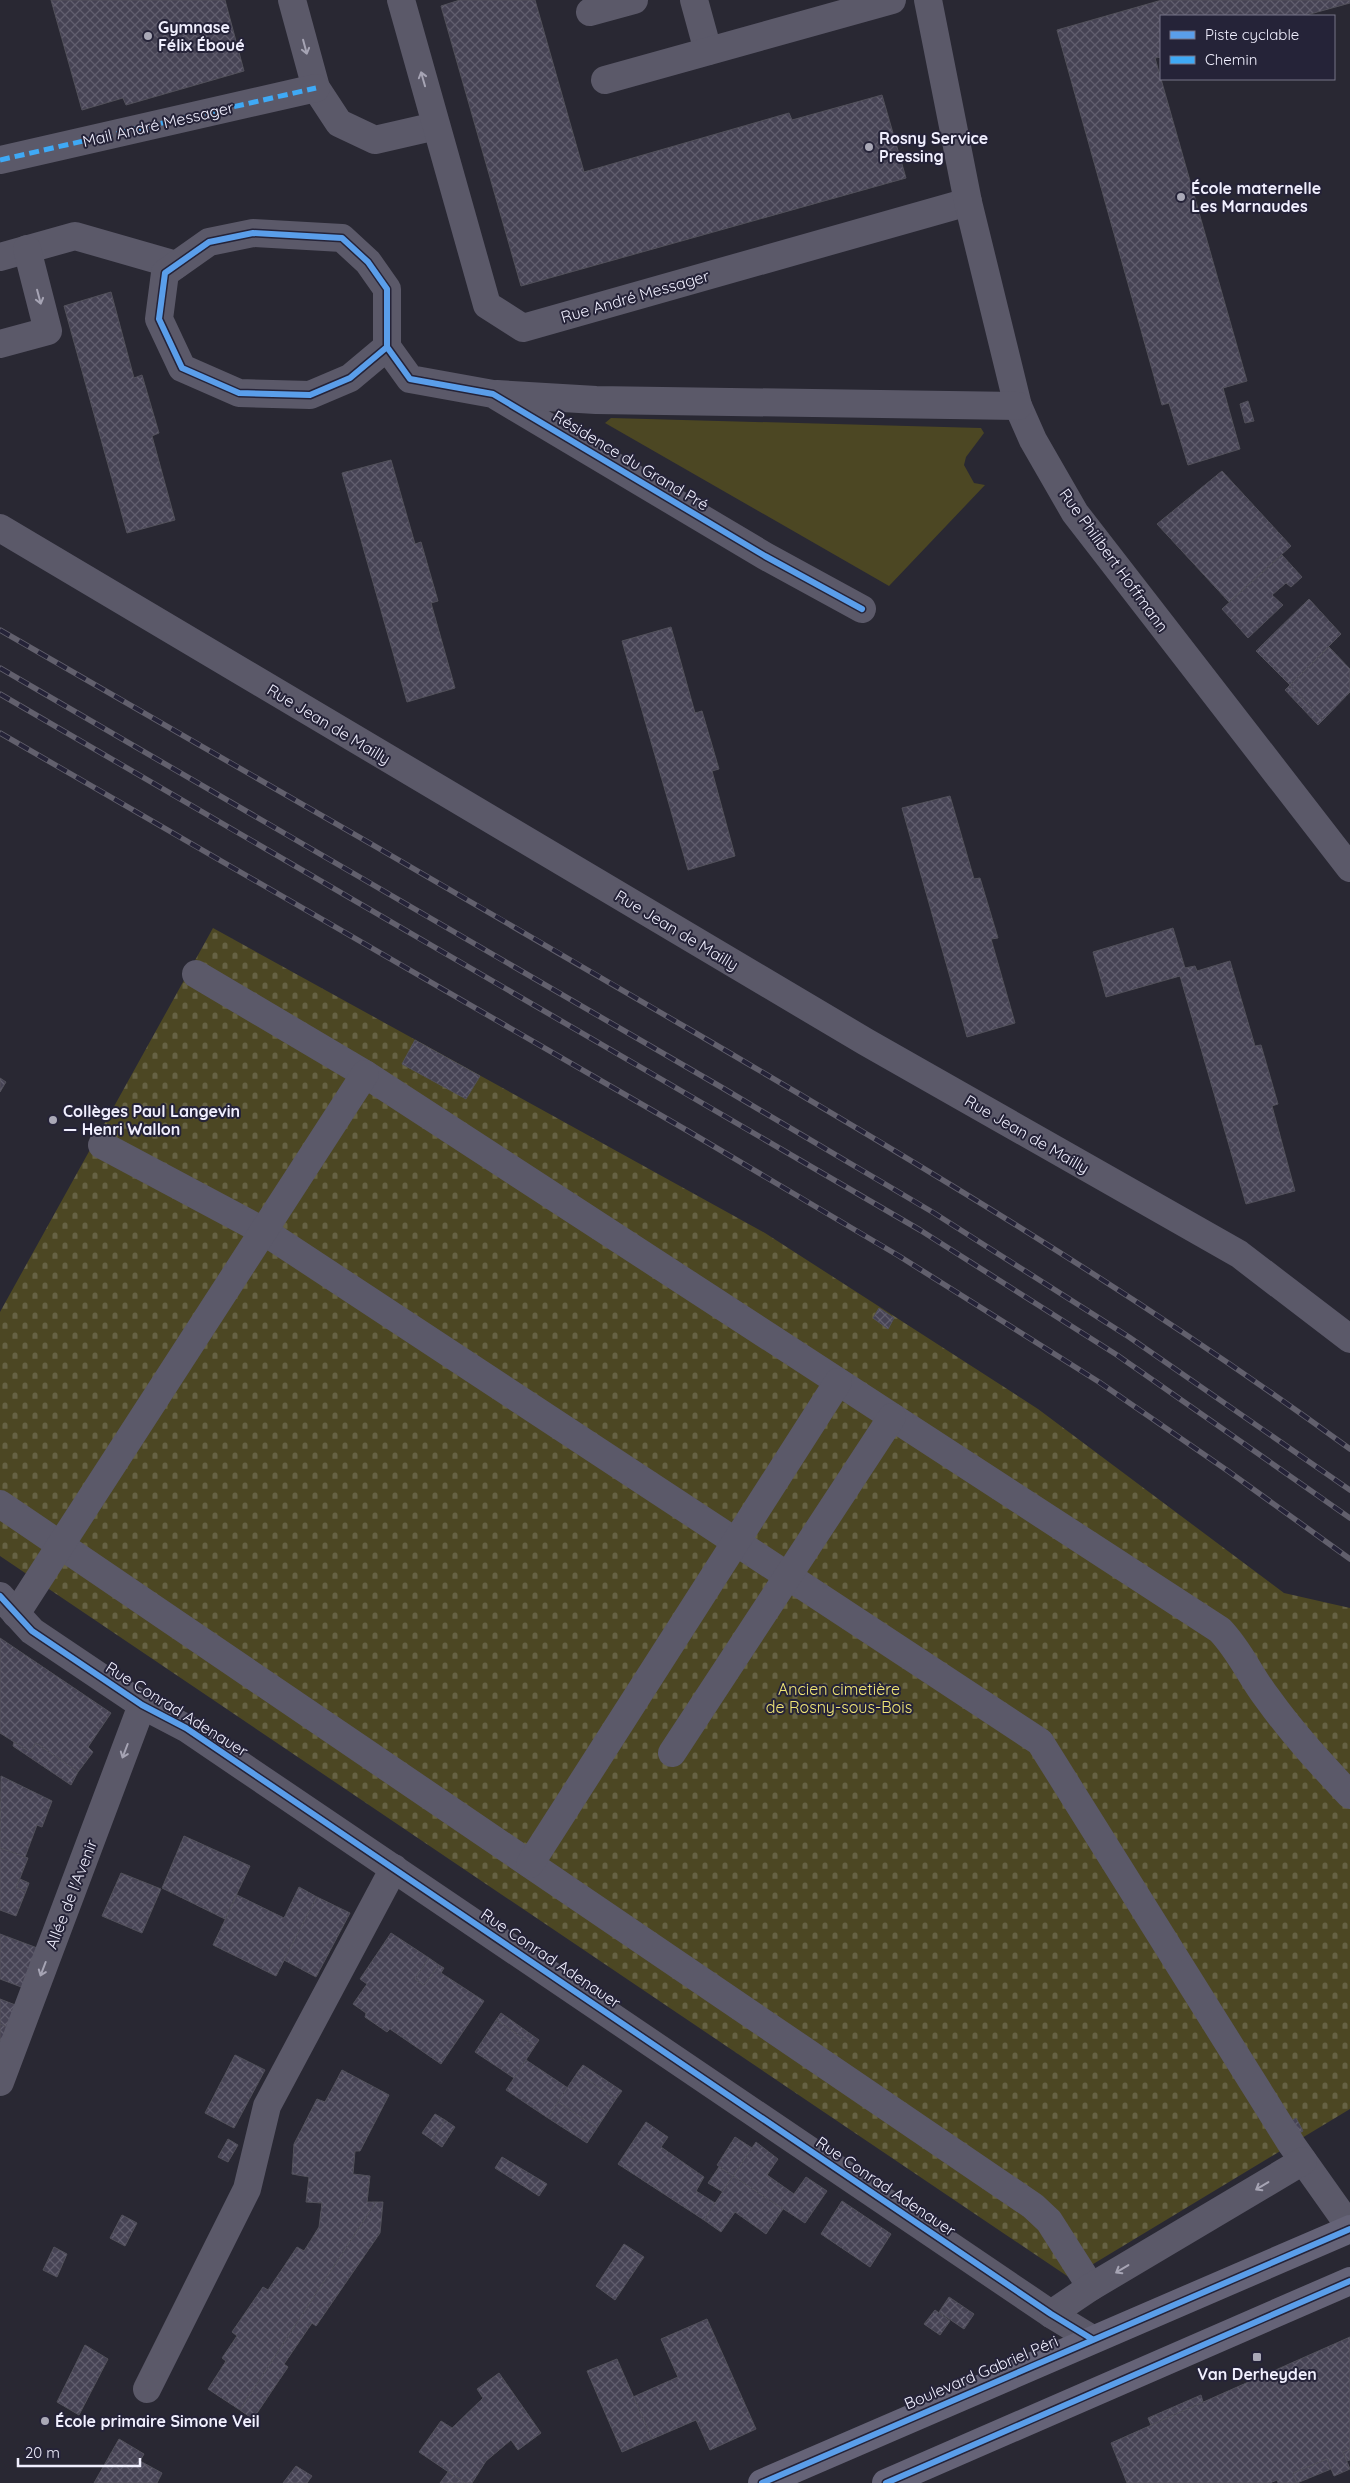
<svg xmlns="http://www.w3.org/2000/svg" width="1350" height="2483" font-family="Quicksand,sans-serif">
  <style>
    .cemetery { fill: url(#cemetery-stones) }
    .park { fill: #4c4723 }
    .building { fill: url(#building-cross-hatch); stroke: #52515b }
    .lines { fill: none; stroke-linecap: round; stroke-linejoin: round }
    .minor { stroke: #5b5969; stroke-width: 28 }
    .major { stroke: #656377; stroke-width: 28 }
    .rail-casing { stroke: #62606d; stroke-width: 5.5 }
    .rail { stroke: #252338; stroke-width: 4; stroke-dasharray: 11; stroke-linecap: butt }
    .quiet { stroke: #3fa9f5; stroke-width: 5; stroke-dasharray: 10 5; stroke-linecap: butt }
    .cycleway-casing { stroke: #252338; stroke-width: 9 }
    .cycleway { stroke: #5a9eea; stroke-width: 6 }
    .oneway { stroke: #a6a4b4 }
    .poi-dot { fill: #aaa9b7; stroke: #252338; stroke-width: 2 }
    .labels { text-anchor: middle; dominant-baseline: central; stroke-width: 4; stroke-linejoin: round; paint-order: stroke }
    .poi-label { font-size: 16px; font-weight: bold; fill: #f0effe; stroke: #252338; text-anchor: start }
    .street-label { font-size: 16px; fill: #f0effe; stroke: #252338 }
    .park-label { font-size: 16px; fill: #f1e676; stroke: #252338 }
  </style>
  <defs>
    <pattern id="cemetery-stones" width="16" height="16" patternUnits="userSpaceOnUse" patternTransform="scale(1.25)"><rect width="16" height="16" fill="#4c4723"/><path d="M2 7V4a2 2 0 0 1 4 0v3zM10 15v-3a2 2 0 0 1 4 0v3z" fill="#666244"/></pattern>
    <pattern id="building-cross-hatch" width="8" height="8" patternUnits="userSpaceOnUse" patternTransform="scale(1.25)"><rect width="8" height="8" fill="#464354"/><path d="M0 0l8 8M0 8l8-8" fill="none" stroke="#615e6e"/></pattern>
  </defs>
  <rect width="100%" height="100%" fill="#292833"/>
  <polygon class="cemetery" points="213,928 765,1233 1038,1409 1284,1593 1350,1608 1350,2109 1070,2278 0,1556 0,1312"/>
  <polygon class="park" points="611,418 981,428 984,433 966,457 964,465 974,483 985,485 889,586 605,423"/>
  <g class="building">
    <polygon points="51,0 225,0 244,71 126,105 123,98 82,110"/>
    <polygon points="460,0 535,0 584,172 789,113 792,120 882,95 906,178 521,286 441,6"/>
    <polygon points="1162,0 1350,0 1350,3 1303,16 1161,16 1161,57 1155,58 1247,381 1223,388 1240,449 1188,465 1169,403 1162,405 1057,30"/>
    <polygon points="111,292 134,378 142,375 159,433 152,436 175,520 127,533 64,306"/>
    <polygon points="1248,401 1254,421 1245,423 1240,404"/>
    <polygon points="391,460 415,544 421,542 438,601 431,603 455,688 407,702 342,473"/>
    <polygon points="1222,471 1291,546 1229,602 1157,524"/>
    <polygon points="1282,555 1302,577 1291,587 1286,583 1272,595 1283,605 1248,638 1222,609"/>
    <polygon points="1309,599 1341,634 1290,685 1256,651"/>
    <polygon points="671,627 695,713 702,711 719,769 712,771 735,856 688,870 622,641"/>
    <polygon points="1329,647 1350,669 1350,692 1323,720 1290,685"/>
    <polygon points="1290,685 1323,720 1318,725 1285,690"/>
    <polygon points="950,796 974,879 980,878 998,938 991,939 1015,1023 967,1037 902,808"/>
    <polygon points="1173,928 1185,968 1195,966 1197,971 1230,961 1255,1046 1261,1045 1278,1104 1272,1106 1295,1191 1246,1204 1180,976 1106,997 1093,952"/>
    <polygon points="415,1040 480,1076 466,1099 402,1064"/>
    <polygon points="0,1078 6,1082 0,1092"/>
    <polygon points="879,1308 894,1318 888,1329 873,1318"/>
    <polygon points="0,1638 111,1713 88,1747 93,1752 78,1772 36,1743 30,1752 0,1733"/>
    <polygon points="14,1742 30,1752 36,1743 78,1772 71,1785 13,1746"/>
    <polygon points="1,1776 52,1801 42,1827 37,1825 25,1857 0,1848"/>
    <polygon points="184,1836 250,1866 225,1919 162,1888"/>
    <polygon points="0,1848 28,1858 16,1888 26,1891 16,1916 0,1910"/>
    <polygon points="121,1873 161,1889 142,1933 102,1916"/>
    <polygon points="20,1879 29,1883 26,1891 16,1888"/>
    <polygon points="299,1887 317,1897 276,1976 213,1945 237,1895 284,1918"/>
    <polygon points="317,1897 350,1913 316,1977 284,1960"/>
    <polygon points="391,1933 429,1958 415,1979 424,1985 439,1965 444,1968 441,1973 484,2001 441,2064 390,2029 387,2032 365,2017 366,2013 353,2004 367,1984 360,1979"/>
    <polygon points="0,1934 40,1949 24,1988 0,1979"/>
    <polygon points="429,1958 439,1965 424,1985 415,1979"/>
    <polygon points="0,1999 18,2006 9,2028 0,2024"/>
    <polygon points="501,2013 539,2040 535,2046 496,2020"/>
    <polygon points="496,2020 535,2046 514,2078 475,2052"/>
    <polygon points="0,2024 9,2028 0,2050"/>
    <polygon points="235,2055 265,2070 234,2128 205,2113"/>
    <polygon points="526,2060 568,2088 548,2118 506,2090"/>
    <polygon points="583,2065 622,2091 616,2099 577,2073"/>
    <polygon points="342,2070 389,2095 360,2151 355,2151 353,2174 370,2176 367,2202 376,2202 240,2410 208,2389 226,2361 222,2358 237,2336 232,2332 263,2287 268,2290 297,2247 304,2251 319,2227 322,2203 306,2202 309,2177 292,2174 294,2144 317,2099 325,2102"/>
    <polygon points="577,2073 616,2099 597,2128 558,2102"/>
    <polygon points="558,2102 597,2128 587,2143 548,2118"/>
    <polygon points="435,2114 445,2120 432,2140 422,2133"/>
    <polygon points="1296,2118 1303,2131 1296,2135 1286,2124"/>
    <polygon points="445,2120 455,2127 442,2147 432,2140"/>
    <polygon points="646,2122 668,2137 661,2147 704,2177 696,2191 715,2203 704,2220 618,2164"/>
    <polygon points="735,2137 752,2148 733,2176 717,2165"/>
    <polygon points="228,2139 238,2145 228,2162 218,2157"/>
    <polygon points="756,2142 778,2159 767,2175 794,2194 806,2177 827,2191 805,2223 733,2176"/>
    <polygon points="502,2157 547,2184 539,2196 495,2168"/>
    <polygon points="719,2167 733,2176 723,2192 708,2183"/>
    <polygon points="733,2176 783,2209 766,2234 735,2212 721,2232 704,2220"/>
    <polygon points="842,2201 891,2234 870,2267 821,2234"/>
    <polygon points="376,2202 383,2202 380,2233 316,2326 312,2323 284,2364 288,2367 253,2419 240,2410"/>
    <polygon points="122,2215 137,2223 125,2246 110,2238"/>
    <polygon points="624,2244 644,2257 615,2300 596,2286"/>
    <polygon points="54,2247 67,2254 57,2277 43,2270"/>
    <polygon points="949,2297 974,2314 964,2329 939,2312"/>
    <polygon points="935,2310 950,2321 940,2335 924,2324"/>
    <polygon points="707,2319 756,2429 710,2450 696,2420 652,2439 633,2397 678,2377 661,2339"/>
    <polygon points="1350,2337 1350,2449 1343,2452 1350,2469 1334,2476 1327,2459 1293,2473 1297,2483 1278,2483 1277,2480 1270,2483 1127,2483 1111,2443"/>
    <polygon points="85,2345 108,2359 79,2415 57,2402"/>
    <polygon points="617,2359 652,2439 622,2452 587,2371"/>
    <polygon points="499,2373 541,2433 518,2450 511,2440 486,2461 472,2483 465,2483 419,2452 441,2421 452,2428 483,2398 477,2389"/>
    <polygon points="1201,2395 1203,2402 1151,2425 1148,2418"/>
    <polygon points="119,2439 144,2454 140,2461 162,2473 157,2483 94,2483"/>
    <polygon points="1350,2449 1350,2460 1347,2461 1343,2452"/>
    <polygon points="1327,2459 1331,2469 1297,2483 1293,2473"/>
    <polygon points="296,2466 312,2476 307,2483 283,2483"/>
    <polygon points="448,2472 465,2483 440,2483"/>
  </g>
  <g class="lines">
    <g class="minor">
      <polyline points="292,0 316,88 339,123 375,140 436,126"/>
      <polyline points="401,0 487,305 523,328 968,202"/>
      <polyline points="694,0 708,51"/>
      <polyline points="928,0 968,202 1018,406 1033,440 1075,513 1350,868"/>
      <polyline points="590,12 634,0"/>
      <polyline points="605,80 892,0"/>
      <polyline points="0,160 316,88"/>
      <polyline points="0,257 75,236 176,265"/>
      <polyline points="0,344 48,331 27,249"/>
      <polyline points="387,347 350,378 310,395 239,393 182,368 159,319 165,273 209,242 253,233 342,238 368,262 387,289 387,347 410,379 493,394 765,556 862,609"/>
      <polyline points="497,394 596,400 1018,406"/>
      <polyline points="0,528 866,1042 1239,1254 1350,1339"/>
      <path d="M 196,974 L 365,1074 L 1220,1630 C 1241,1652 1250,1676 1268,1699 C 1293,1734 1321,1764 1350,1795"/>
      <polyline points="102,1145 265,1232 1040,1742 1292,2145 1350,2227"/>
      <polyline points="0,1504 1033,2206 1049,2221 1091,2287"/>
      <polyline points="0,1596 32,1631 142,1705 186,1728 1051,2314 1092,2339"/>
      <polyline points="16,1614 365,1074"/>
      <polyline points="672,1753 892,1417"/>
      <polyline points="530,1864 838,1382"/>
      <polyline points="0,2082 142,1705"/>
      <polyline points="1051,2314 1091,2287 1303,2161"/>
      <polyline points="147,2389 247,2189 267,2106 394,1868"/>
    </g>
    <g class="major">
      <polyline points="762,2483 1350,2229"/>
      <polyline points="886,2483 1350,2281"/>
    </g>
    <g class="rail-casing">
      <g id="rail">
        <path d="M 0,630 C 229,762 459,894 687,1028 C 913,1160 1138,1294 1350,1449"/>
        <polyline points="0,668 721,1087 934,1213 1129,1337 1350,1490"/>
        <polyline points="0,694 920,1230 1117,1355 1350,1518"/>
        <polyline points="0,733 688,1131 899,1256 1099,1382 1228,1471 1350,1559"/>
      </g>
    </g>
    <use href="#rail" class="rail"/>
    <polyline class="quiet" points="0,160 316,88"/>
    <g class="cycleway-casing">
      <g id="cycleway">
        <polyline points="387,347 350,378 310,395 239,393 182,368 159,319 165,273 209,242 253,233 342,238 368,262 387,289 387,347 410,379 493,394 765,556 862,609"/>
        <polyline points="0,1596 32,1631 142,1705 186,1728 1051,2314 1092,2339"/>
        <polyline points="762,2483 1350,2229"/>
        <polyline points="886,2483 1350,2281"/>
      </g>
    </g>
    <use href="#cycleway" class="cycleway"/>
  </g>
  <defs><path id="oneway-shaft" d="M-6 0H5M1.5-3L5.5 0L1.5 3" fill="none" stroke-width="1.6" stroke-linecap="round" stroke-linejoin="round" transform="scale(1.25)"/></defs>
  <g class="oneway">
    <use href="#oneway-shaft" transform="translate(305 47) rotate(75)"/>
    <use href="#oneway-shaft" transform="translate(423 79) rotate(-106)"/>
    <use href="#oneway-shaft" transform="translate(39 297) rotate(75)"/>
    <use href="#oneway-shaft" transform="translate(125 1751) rotate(111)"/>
    <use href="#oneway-shaft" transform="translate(43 1969) rotate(111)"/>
    <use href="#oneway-shaft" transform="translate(1262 2186) rotate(149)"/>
    <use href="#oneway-shaft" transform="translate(1122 2269) rotate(149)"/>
  </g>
  <g class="poi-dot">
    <circle cx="148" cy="36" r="5"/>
    <circle cx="869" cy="147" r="5"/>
    <circle cx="1181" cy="197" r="5"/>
    <circle cx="53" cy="1120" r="5"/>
    <rect x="1252" y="2352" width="10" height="10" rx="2.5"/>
    <circle cx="45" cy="2421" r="5"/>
  </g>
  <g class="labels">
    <g class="poi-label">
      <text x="158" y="27">Gymnase<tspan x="158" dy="18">Félix Éboué</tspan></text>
      <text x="879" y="138">Rosny Service<tspan x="879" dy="18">Pressing</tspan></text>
      <text x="1191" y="188">École maternelle<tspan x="1191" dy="18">Les Marnaudes</tspan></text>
      <text x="63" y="1111">Collèges Paul Langevin<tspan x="63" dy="18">— Henri Wallon</tspan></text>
      <text x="1257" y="2374" text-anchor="middle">Van Derheyden</text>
      <text x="55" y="2421">École primaire Simone Veil</text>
    </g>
    <g class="street-label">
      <text transform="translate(158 124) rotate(-13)">Mail André Messager</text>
      <text transform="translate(635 296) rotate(-16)">Rue André Messager</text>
      <text transform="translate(631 460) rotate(31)">Résidence du Grand Pré</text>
      <text transform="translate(1114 560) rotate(54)">Rue Philibert Hoffmann</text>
      <text transform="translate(329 724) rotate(31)">Rue Jean de Mailly</text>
      <text transform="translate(677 930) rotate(31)">Rue Jean de Mailly</text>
      <text transform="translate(1027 1134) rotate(30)">Rue Jean de Mailly</text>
      <text transform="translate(177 1709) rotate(32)">Rue Conrad Adenauer</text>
      <text transform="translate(71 1894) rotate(-69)">Allée de l'Avenir</text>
      <text transform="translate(551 1958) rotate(34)">Rue Conrad Adenauer</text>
      <text transform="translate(886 2186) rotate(34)">Rue Conrad Adenauer</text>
      <text transform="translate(981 2372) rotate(-23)">Boulevard Gabriel Péri</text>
    </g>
    <g class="park-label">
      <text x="839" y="1689">Ancien cimetière<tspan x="839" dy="18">de Rosny-sous-Bois</tspan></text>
    </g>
  </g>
  <rect x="1160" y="15" width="175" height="65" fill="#252338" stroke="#767587"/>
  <rect x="1170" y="31" width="25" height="8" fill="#5a9eea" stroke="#767587"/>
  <text x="1205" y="40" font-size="15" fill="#f0effe">Piste cyclable</text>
  <rect x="1170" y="56" width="25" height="8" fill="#3fa9f5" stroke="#767587"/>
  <text x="1205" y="65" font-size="15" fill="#f0effe">Chemin</text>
  <path d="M18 2458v8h122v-8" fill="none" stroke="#f0effe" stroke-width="2.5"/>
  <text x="25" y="2458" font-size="15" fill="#f0effe" stroke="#252338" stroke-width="4" paint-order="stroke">20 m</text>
</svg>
